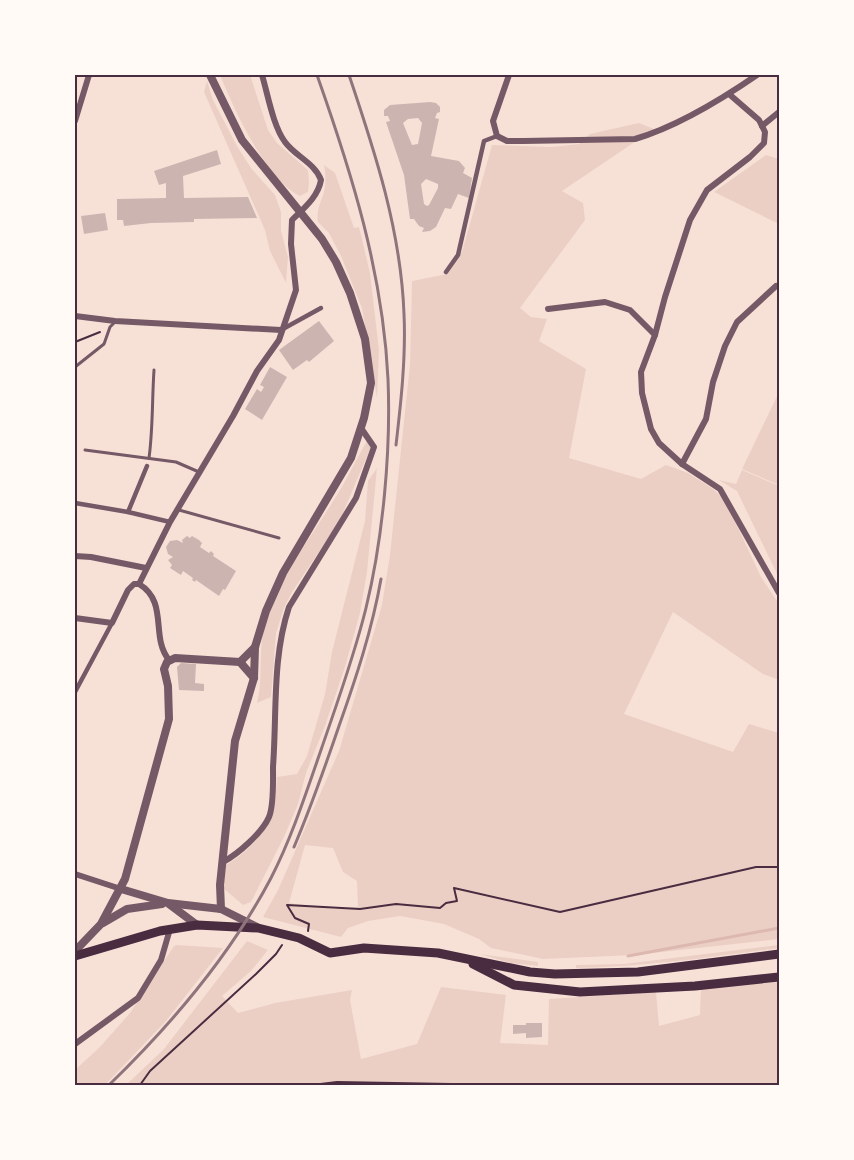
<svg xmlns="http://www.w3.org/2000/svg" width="854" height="1160" font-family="'Alegreya Sans',sans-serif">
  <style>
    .green { fill: #ebcfc5; fill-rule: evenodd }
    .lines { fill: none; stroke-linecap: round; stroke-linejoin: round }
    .stream { stroke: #dcb8b0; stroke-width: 3 }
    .building { fill: #ccb4b1; fill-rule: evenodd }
    .path { stroke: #4a2c40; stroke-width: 2 }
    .service { stroke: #755966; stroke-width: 3 }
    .pedestrian { stroke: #755966; stroke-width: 4.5 }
    .minor { stroke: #755966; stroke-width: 6 }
    .tertiary { stroke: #755966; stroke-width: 8 }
    .primary { stroke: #4a2c40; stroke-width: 9 }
    .rail { stroke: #8f747c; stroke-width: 3 }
    .neatline { fill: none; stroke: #4a2c40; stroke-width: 2 }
  </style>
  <rect width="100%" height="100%" fill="#f7e1d7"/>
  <g class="green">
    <path d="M 220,75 L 250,75 L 268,130 L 277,143 L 308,170 L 309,183 L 308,192 L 300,196 C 266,180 234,109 220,75 Z"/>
    <polygon points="207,81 213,100 237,146 251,168 275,195 281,212 281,231 288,257 286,283 270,251 265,230 204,92"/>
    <path d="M 639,123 L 654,129 L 562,191 L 583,203 L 585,220 L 520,308 L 531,317 L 547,319 L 539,341 L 586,369 L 569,458 L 641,479 L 666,465 L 688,473 L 713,489 L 725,500 L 761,577 L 779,604 L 779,680 L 763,674 L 673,612 L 624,714 L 733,752 L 749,724 L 779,733 L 779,939 L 634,955 L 543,959 L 491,948 L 479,939 L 444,924 L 400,916 L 368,921 L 348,928 L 341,937 L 263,917 L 278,890 L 339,751 L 382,605 L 390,555 L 410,364 L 412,281 L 447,274 L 462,252 L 492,145 L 552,147 L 579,144 L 590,134 ZM 305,845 L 333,848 L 343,872 L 357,881 L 358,907 L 335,909 L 289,903 Z"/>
    <polygon points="766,155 779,159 779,224 714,192"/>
    <path d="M 324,165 L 335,173 L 354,228 L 359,227 L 370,273 L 379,350 L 377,398 L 362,308 L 341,256 L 329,233 L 318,222 C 316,209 321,203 324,192 C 326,182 326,175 324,165 Z"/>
    <polygon points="779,392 779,485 742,469"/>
    <path d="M 367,441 L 371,447 L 339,522 L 292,592 L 284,608 L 276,633 L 271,697 L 257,703 C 264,676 257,649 266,622 C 281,574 315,532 340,490 C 350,474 357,457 367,441 Z"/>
    <path d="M 377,468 L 367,572 L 360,613 L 345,667 L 325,726 L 306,773 L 298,804 L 284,837 L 251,902 L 243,905 L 223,888 L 226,865 C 245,854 266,834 273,811 C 276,801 276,788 277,777 L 297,774 L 307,756 L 325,694 L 332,652 L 365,521 L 368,481 Z"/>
    <polygon points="742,470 779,486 779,578 737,491 719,480 736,484"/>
    <polygon points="247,941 268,950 251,971 222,996 238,1013 275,1003 352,990 350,1000 361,1059 417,1044 441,987 506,995 500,1043 548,1045 549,999 656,992 659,1026 700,1015 701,988 779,982 779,1085 126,1085 164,1049"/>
    <polygon points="177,945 223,948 166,1021 105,1085 75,1085 75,1070 100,1047 130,1013 174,946"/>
    <path d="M 779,945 L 779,948 C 711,957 644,967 576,968 L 576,965 L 624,964 Z"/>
    <polygon points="480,954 538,962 538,966 510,963"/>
  </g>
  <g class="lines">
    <polyline class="stream" points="628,956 779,928"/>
  </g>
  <g class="building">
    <path d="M 430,102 L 436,103 L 440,107 L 440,112 L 437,113 L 435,118 L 439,119 L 431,156 L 459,161 L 465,168 L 463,173 L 472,178 L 469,198 L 458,194 L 451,209 L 445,208 L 436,227 L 430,231 L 422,232 L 424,228 L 419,226 L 414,219 L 410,219 L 404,175 L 386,122 L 390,121 L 388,116 L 384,116 L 384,110 L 390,105 ZM 418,118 L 422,123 L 418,144 L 412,145 L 403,123 L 408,119 ZM 426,179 L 438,184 L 438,188 L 429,205 L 427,206 L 424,204 L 421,184 Z"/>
    <polygon points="217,150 221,164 183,176 184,198 248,197 257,218 194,219 194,222 151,223 124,226 123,220 117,220 117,199 166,198 166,183 159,185 154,171"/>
    <polygon points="105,213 108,230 84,234 81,216"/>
    <polygon points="319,321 334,341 309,362 307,360 293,370 279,350"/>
    <polygon points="270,367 287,377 262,420 245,409 257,389 261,392 264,387 260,385"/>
    <polygon points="187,536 190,538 192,536 199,540 202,543 200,547 209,553 211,551 214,554 213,556 236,571 225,590 223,589 219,596 196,580 195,582 192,580 193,578 183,571 181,575 170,568 172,565 168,560 173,557 168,554 166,547 170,541 177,540 183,543 182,540"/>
    <polygon points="181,663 196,664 195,683 204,684 204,691 179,690 177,667"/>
    <polygon points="526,1023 542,1023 542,1037 526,1038 526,1033 513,1034 513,1025 526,1025"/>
  </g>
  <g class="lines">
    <g class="path">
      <polyline points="75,342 100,332"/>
      <polyline points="308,931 309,924 295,918 287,905 360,909 396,904 440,908 446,903 457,901 454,888 560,912 756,867 779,867"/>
      <polyline points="140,1085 150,1071 256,974 276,954 282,945"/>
      <polyline points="312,1085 337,1082 508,1085"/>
    </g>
    <g class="service">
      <polyline points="75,367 104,344 110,327 114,323"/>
      <polyline points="85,450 176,462 199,472"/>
      <path d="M 149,458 C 153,429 152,400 154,370"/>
      <polyline points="179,510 279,538"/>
    </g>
    <g class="pedestrian">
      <polyline points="446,272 458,255 484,141 497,136"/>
      <polyline points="281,330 321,308"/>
      <polyline points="75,503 128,512 170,522"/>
      <polyline points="128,512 147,466"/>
      <polyline points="75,692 112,623"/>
    </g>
    <g class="minor">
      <path d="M 509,75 L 493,121 L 497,136 L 507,141 L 523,141 L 635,139 C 676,127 722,99 757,75"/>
      <polyline points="729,94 759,120 765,132 764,143 750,157 707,190 690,220 665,297 655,335 641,372 642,393 651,429 659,443 682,464 720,489 779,593"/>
      <polyline points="75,121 89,75"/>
      <polyline points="762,126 779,112"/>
      <polyline points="548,309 605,302 630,310 655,335"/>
      <polyline points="75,316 115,321 281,330"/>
      <polyline points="682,464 706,419 713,382 725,346 737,322 776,286"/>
      <polyline points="75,556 91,557 146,568"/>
      <path d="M 139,584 L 170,522 L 233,416 L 257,371 L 279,340 L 296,290 L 291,244 L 292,220 C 304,208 318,197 321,180 C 315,163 295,156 285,142 C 273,126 268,95 262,75"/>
      <path d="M 139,584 C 169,602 150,637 169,660"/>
      <polyline points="75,618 112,623 128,590 134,584 139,584"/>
      <path d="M 223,862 C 238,854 262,833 269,817 C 274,805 273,780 273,767 C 277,713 272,658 289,607 L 356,498 L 374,447 L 361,428"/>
      <polyline points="75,874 121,889"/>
      <polyline points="75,1044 138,998 161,960 170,929"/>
    </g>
    <g class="tertiary">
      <polyline points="210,75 242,140 322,239 336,262 350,293 365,339 371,383 364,418 351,458 283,573 266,611 255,647 254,678 235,741 220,885 221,909"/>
      <polyline points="240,662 254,678"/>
      <polyline points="121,889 168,903 221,909 257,927"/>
      <polyline points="169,904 197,925"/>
      <polyline points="103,923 127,909 162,904"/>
      <polyline points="75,951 101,924 125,879 169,719 168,686 164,669 167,662 175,658 240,662 255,647"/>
    </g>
    <g class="primary">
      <polyline points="75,956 160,931 197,925 258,928 299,938 330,953 364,948 438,953 530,972 555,974 638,972 779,954"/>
      <polyline points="473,964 514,985 580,992 695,986 779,977"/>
    </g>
    <g class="rail">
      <path d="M 349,75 C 375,152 401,231 404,314 C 406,357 401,402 396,445"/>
      <path d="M 294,847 C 311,807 325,767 339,726 C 356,678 372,630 381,579"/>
      <path d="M 109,1085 C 172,1024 230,956 271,878 C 292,837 306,793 321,750 C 337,703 354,657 366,608 C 383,538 391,451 388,379 C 383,273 352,174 317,75"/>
    </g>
  </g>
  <rect width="854" height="1160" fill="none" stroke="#fffaf5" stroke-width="153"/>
  <rect x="76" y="76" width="702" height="1008" class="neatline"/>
</svg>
